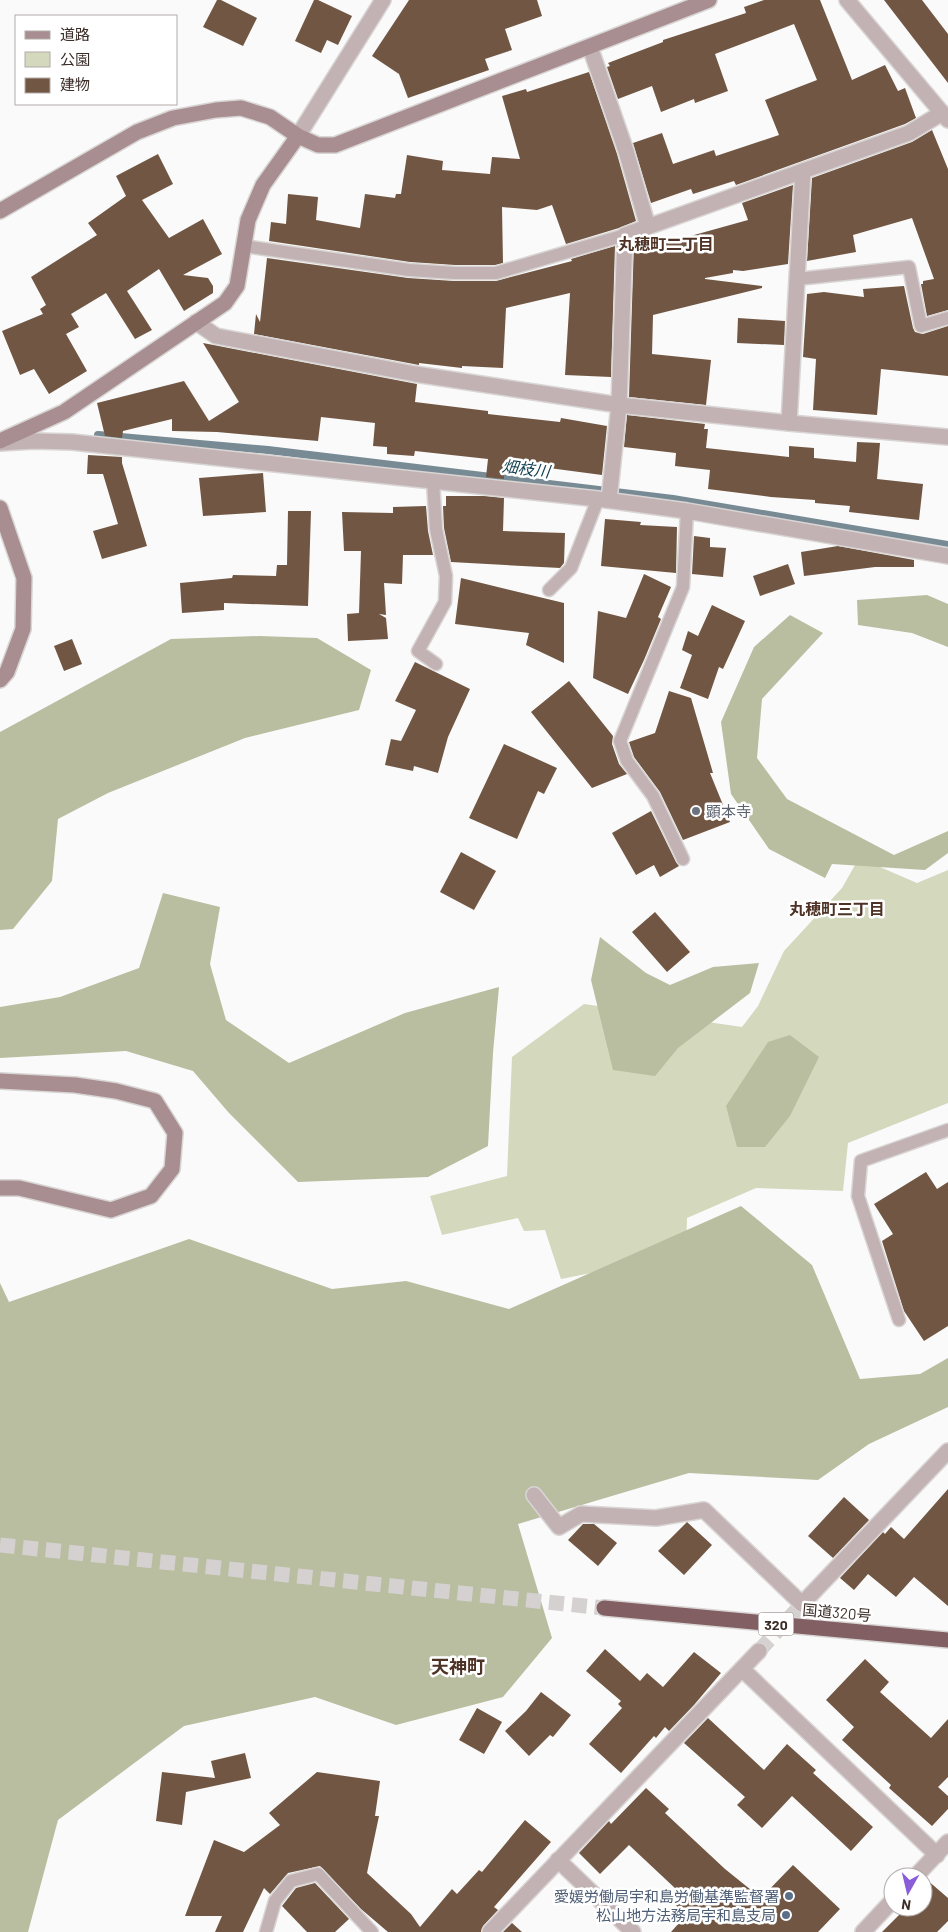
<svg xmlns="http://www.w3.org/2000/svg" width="948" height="1932" font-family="Barlow,'Noto Sans JP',sans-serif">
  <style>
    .green { fill: #d4d8bd }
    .forest { fill: #babea0 }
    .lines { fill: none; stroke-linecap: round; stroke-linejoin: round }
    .stream { stroke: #788a94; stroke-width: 8 }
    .building { fill: #715743 }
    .street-tunnel { stroke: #d4d1d0; stroke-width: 15; stroke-dasharray: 15 8; stroke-linecap: butt }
    .highway-tunnel { stroke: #d4d1d0; stroke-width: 15; stroke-dasharray: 15 8; stroke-linecap: butt }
    .lane-casing { stroke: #d8d5d4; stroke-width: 15 }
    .street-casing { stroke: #d8d5d4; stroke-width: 18 }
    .secondary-casing { stroke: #d8d5d4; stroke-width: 18 }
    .highway-casing { stroke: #d8d5d4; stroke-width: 18 }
    .lane { stroke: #c3b2b3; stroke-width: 12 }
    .street { stroke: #c3b2b3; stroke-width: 15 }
    .secondary { stroke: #a88e90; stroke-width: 15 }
    .highway { stroke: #825f62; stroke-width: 15 }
    .worship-dot { fill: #6b7280; stroke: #fff; stroke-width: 2 }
    .service-dot { fill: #5c6f8a; stroke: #fff; stroke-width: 2 }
    .labels { text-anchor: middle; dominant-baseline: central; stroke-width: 5; stroke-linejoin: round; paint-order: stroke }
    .shield { fill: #fff; stroke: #766c68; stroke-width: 1 }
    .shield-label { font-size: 14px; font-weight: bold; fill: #3b2d27 }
    .worship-label { font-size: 15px; fill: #5b616d; stroke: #fff; text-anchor: start }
    .street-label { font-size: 15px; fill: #3b2d27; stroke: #fff }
    .service-label { font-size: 15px; fill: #4e5e75; stroke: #fff; text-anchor: end }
    .neighbourhood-label { font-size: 16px; font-weight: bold; fill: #4d3225; stroke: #fff }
    .water-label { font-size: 16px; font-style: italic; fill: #103f50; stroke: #fff }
    .quarter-label { font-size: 18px; font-weight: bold; fill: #4d3225; stroke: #fff }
  </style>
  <rect width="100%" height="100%" fill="#fafafa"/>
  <polygon class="green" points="859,858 917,883 948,870 948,1103 848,1143 843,1191 756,1188 687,1218 686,1254 561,1279 545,1230 524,1231 518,1218 442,1235 430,1196 507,1176 512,1057 584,1004 742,1027 758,1006 784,951 842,888"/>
  <g class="forest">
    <polygon points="927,595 948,604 948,647 912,633 858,625 857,600"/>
    <polygon points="790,615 823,633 762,699 757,758 787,799 894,855 948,831 948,853 925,870 832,864 825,878 769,849 731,794 721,722 754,647"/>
    <polygon points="259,636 317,638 371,670 359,710 245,738 108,793 58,819 52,881 13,929 0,930 0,732 171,639"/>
    <polygon points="163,893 220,907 210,964 226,1020 289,1063 405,1013 499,987 493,1053 488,1146 428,1177 298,1182 229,1113 193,1071 126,1051 0,1058 0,1007 60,997 139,968"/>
    <polygon points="600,937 646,973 670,985 713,967 759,963 750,993 678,1048 655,1076 613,1070 591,980"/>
    <polygon points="790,1035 819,1057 790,1116 765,1147 737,1147 726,1106 768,1042"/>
    <polygon points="741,1206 812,1265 860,1379 920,1374 948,1358 948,1407 869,1444 818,1480 689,1473 518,1524 552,1638 503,1697 396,1725 315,1697 184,1726 58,1820 28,1932 0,1932 0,1283 9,1302 189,1239 332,1289 406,1281 509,1309"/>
  </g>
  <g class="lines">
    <polyline class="stream" points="98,435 268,450 673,499 948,545"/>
  </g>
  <g class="building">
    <polygon points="217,0 221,0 257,18 243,46 203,27"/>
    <polygon points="314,0 318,0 352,16 338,45 327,40 321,53 295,41"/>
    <polygon points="409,0 537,0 542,16 505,29 512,50 485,59 489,70 408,98 399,74 372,56"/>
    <polygon points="764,0 820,0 852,80 885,65 898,91 905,88 916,118 905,124 736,185 734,181 693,194 691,189 651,203 633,143 662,133 673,164 714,150 716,156 779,135 765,100 817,80 794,24 715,54 728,91 695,103 694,99 661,112 652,86 618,99 607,67 610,66 608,63 663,42 663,40 746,13 744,7"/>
    <polygon points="884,0 922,0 948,34 948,83"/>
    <polygon points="589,72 617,154 636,221 619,228 566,244 552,205 537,210 502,207 503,263 495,265 455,265 410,262 269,241 271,222 286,224 288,194 318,197 316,220 360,228 365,194 395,198 396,194 401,194 407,155 443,161 442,170 490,174 492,157 520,159 502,96 526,89 527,92"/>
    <polygon points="932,130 948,169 948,310 927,316 921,284 923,284 923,281 934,279 912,218 853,235 856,252 807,261 812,178 912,142"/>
    <polygon points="158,154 173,184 142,200 169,238 203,219 222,254 183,275 208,278 213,286 213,293 184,311 159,269 127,291 152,330 135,339 106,293 71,314 79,327 66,334 87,371 49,394 34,369 20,375 2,331 43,314 40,309 46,305 31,277 97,235 88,223 126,196 116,176"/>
    <polygon points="793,185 788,264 743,271 733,270 733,273 705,278 705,279 762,286 762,288 653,315 652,354 711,360 706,405 629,397 634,242 647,237 651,247 748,220 742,203"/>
    <polygon points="615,246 611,377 565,375 570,293 506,308 503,368 462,366 462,368 419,363 419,365 254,334 256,314 260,322 267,258 408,278 454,281 496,281 572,261 571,259"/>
    <polygon points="904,286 913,328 915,332 923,334 948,326 948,376 881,369 877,415 813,410 816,359 803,357 807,294 824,292 864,297 863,289"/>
    <polygon points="738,318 785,321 784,345 737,343"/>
    <polygon points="203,343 417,384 415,402 488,411 488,414 560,422 561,418 607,426 602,475 549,468 548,475 504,468 504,479 486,477 488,459 415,451 414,456 387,454 387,447 373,446 375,423 321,417 318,441 217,432 172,431 172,419 123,431 122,438 105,436 97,403 184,381 209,421 239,402"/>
    <polygon points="627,415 705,424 704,429 708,429 706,448 789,457 789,446 814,448 814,458 856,462 857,442 880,443 877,479 923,484 919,520 849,512 850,506 815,503 815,500 771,497 708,489 710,470 675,466 676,453 624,447"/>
    <polygon points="88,455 122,457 122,463 147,546 102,559 93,531 118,524 103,474 87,474"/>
    <polygon points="263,473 266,512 203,516 199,478"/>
    <polygon points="446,496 484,496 504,498 503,531 565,533 564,563 560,568 451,562 444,528 443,506 446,506"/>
    <polygon points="426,506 428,531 433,555 403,555 402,584 384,583 386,615 379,614 386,618 388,639 348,641 347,614 359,613 361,551 344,551 342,512 393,513 393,507"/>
    <polygon points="288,511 311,511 308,606 224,603 224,610 182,613 180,583 232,578 233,575 276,576 277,565 287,565"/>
    <polygon points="605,519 641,522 640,525 677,527 676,573 601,566"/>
    <polygon points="694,536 710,538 710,547 726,548 723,577 692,574"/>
    <polygon points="838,546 914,560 914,567 875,567 804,576 801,552"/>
    <polygon points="788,564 795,584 760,596 753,576"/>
    <polygon points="644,574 671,587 658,617 661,619 644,660 628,694 593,678 598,611 626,618"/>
    <polygon points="461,578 564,603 564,663 526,645 529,633 455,624"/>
    <polygon points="712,605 745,621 723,669 719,667 708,699 680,688 692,655 682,650 688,631 698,636"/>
    <polygon points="72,639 82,664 64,671 54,646"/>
    <polygon points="415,662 470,689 448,737 438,773 414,766 413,771 385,765 391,739 401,741 416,710 395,701"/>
    <polygon points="569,681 613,736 612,744 619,764 627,774 592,788 531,712"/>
    <polygon points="669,691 691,698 713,773 710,773 730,822 683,840 660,792 634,757 629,742 655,733"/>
    <polygon points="504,744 557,768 544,794 538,791 517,839 469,818"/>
    <polygon points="651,811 676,862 679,866 660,877 654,865 636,875 612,833"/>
    <polygon points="461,852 496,871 474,910 440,892"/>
    <polygon points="655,912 690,952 667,972 632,932"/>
    <polygon points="926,1172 937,1189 948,1182 948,1326 924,1341 904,1311 882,1241 893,1234 874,1204"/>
    <polygon points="948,1489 948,1606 914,1577 896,1597 868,1574 854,1590 840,1578 883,1532 885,1534 891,1527 904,1539"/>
    <polygon points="844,1497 869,1520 833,1558 808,1536"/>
    <polygon points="687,1522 712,1545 684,1575 658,1551"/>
    <polygon points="583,1524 594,1524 617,1543 598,1566 568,1540"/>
    <polygon points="605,1649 640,1681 647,1673 663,1687 694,1652 721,1673 694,1705 669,1731 665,1727 656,1738 654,1736 621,1773 589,1744 622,1708 618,1704 621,1701 586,1671"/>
    <polygon points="865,1659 889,1682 880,1692 931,1738 948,1719 948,1777 938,1787 948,1796 948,1809 932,1826 889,1788 891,1785 842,1740 854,1727 826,1700"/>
    <polygon points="541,1692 571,1715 553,1737 550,1735 529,1756 505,1731 526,1711"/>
    <polygon points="477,1708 502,1722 484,1754 459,1740"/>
    <polygon points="708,1718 764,1770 787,1744 816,1770 813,1773 873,1827 851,1851 792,1796 762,1828 737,1805 745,1797 684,1743"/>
    <polygon points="245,1753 251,1778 186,1792 182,1825 156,1821 162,1772 215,1778 211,1761"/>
    <polygon points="317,1772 380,1781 375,1816 379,1816 367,1873 411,1914 420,1927 452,1889 457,1894 479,1870 482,1872 525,1820 551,1842 494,1907 498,1910 483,1926 481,1932 388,1932 361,1909 320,1866 288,1873 270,1894 264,1888 243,1932 215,1932 222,1916 185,1916 214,1840 244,1852 280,1825 269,1813"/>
    <polygon points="646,1788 669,1809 665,1813 725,1869 761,1898 793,1865 840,1909 818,1932 671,1932 686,1915 669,1899 677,1890 629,1845 600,1874 579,1853 609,1821 611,1824"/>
    <polygon points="926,1879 948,1898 948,1921 937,1932 882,1932 907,1907 923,1907 923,1882"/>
    <polygon points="315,1883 349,1919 335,1932 307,1932 282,1906 296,1888"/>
    <polygon points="512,1923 522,1932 503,1932"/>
  </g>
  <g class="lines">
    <polyline class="street-tunnel" points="759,1651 802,1604"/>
    <polyline class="highway-tunnel" points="0,1545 604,1608"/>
    <g class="lane-casing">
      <g id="lane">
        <polyline points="244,246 409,270 455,273 496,273 625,235"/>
        <polyline points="797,279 909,267 921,326 948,318"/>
        <polyline points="433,481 436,529 446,576 445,602 418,651 436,664"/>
        <polyline points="549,590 571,568 598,499"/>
        <polyline points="683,859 653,796 627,761 620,741 683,587 687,511"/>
        <polyline points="899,1320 858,1196 861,1161 948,1130"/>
        <polyline points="266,1932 275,1901 291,1881 318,1874 372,1932"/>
      </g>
    </g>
    <g class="street-casing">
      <g id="street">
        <polyline points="847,0 948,120"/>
        <polyline points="590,47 626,151 648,227"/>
        <polyline points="298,136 383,0"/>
        <polyline points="196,322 216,336 415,374 619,405 789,423 948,437"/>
        <polyline points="789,423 803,171 909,133 942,113"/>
        <polyline points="0,443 34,441 72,442 598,499 687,511 948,556"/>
        <polyline points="609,500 619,405 625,235 803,171"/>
        <polyline points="534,1495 559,1527 581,1514 656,1518 704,1510 802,1604 948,1451"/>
        <polyline points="742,1669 937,1855"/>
        <polyline points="558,1860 633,1932"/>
        <polyline points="915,1877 948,1842"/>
        <polyline points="490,1932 759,1651"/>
        <polyline points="863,1932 893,1900"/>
      </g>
    </g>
    <g class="secondary-casing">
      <g id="secondary">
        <polyline points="0,211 137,132 173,118 216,110 241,108 270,117 298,136 318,145 335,145 709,0"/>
        <polyline points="0,441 64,412 225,303 237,286 248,220 263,185 298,136"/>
        <polyline points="0,508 24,578 23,629 7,672 0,680"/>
        <polyline points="0,1081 75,1085 116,1091 155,1101 175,1133 172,1169 151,1196 111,1210 19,1188 0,1188"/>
      </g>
    </g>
    <g class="highway-casing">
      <polyline id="highway" points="604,1608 948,1640"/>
    </g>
    <use href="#lane" class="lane"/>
    <use href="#street" class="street"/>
    <use href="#secondary" class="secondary"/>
    <use href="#highway" class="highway"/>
  </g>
  <circle class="worship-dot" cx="696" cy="811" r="5"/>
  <g class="service-dot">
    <circle cx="789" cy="1896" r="5"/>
    <circle cx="786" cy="1915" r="5"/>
  </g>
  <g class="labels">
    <rect class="shield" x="758.5" y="1612.5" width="35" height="23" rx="4"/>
    <g class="shield-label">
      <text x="776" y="1624">320</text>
    </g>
    <g class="worship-label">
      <text x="706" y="811">顕本寺</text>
    </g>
    <g class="street-label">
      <text transform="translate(837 1612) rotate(5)">国道320号</text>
    </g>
    <g class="service-label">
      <text x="779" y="1896">愛媛労働局宇和島労働基準監督署</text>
      <text x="776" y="1915">松山地方法務局宇和島支局</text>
    </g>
    <g class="neighbourhood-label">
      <text x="666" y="243">丸穂町二丁目</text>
      <text x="837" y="908">丸穂町三丁目</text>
    </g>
    <g class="water-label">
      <text transform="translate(526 468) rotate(7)">畑枝川</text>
    </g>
    <g class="quarter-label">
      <text x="458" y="1666">天神町</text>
    </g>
  </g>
  <rect x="15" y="15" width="162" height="90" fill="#ffffff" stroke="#b1aba9"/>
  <rect x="25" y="31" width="25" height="8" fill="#a88e90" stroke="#b1aba9"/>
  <text x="60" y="40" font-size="15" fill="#3b2d27">道路</text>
  <rect x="25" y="52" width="25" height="15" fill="#d4d8bd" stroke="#b1aba9"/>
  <text x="60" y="65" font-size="15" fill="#3b2d27">公園</text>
  <rect x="25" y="78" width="25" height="15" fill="#715743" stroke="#b1aba9"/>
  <text x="60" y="90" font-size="15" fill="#3b2d27">建物</text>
  <g transform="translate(908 1892) rotate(188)"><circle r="24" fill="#ffffff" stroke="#b1aba9"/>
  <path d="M0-4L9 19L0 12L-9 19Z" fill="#8a5ed8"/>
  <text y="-8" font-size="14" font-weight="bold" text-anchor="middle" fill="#3b2d27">N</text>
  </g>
</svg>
